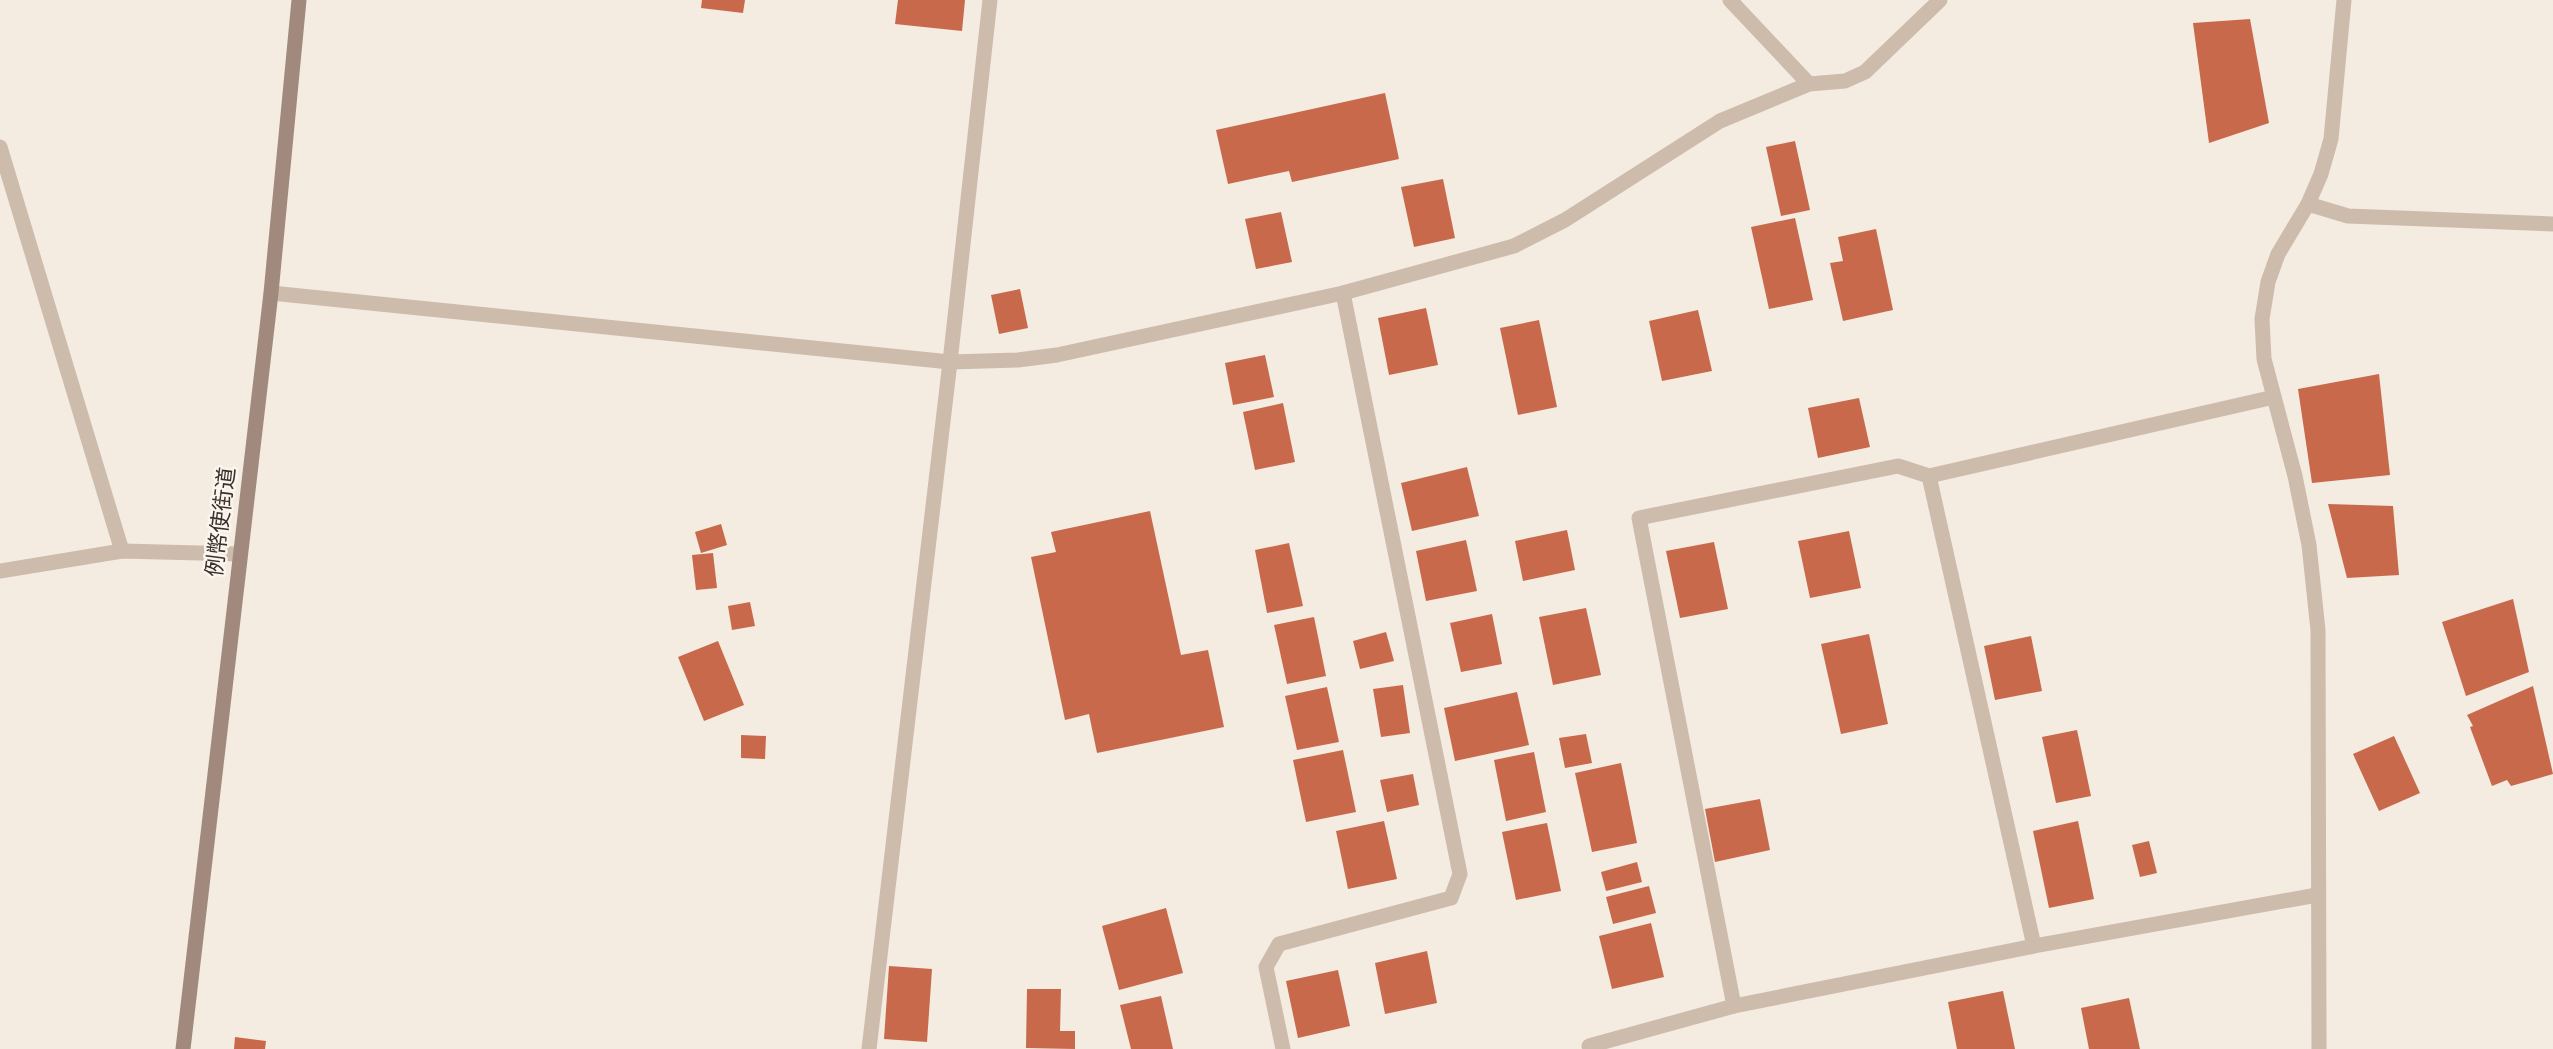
<svg xmlns="http://www.w3.org/2000/svg" width="2553" height="1049" font-family="'Alegreya Sans','Noto Sans JP',sans-serif">
  <style>
    .building { fill: #c8694b }
    .lines { fill: none; stroke-linecap: round; stroke-linejoin: round }
    .lane { stroke: #cdbbac; stroke-width: 15 }
    .street { stroke: #cdbbac; stroke-width: 15 }
    .secondary { stroke: #a18a7d; stroke-width: 15 }
    .labels { text-anchor: middle; dominant-baseline: central; stroke-width: 5; stroke-linejoin: round; paint-order: stroke }
    .street-label { font-size: 22px; fill: #3b302b; stroke: #fbf5ee }
  </style>
  <rect width="100%" height="100%" fill="#f4ebe1"/>
  <g class="building">
    <polygon points="702,0 745,0 743,13 701,8"/>
    <polygon points="898,0 965,0 962,31 895,24"/>
    <polygon points="2250,19 2269,123 2209,143 2193,23"/>
    <polygon points="1385,93 1399,159 1292,182 1289,171 1228,184 1216,130"/>
    <polygon points="1795,141 1810,210 1781,216 1766,147"/>
    <polygon points="1443,179 1455,238 1414,247 1401,187"/>
    <polygon points="1281,212 1292,262 1256,269 1245,219"/>
    <polygon points="1795,218 1813,300 1769,309 1751,227"/>
    <polygon points="1876,229 1893,310 1843,321 1830,263 1843,261 1838,237"/>
    <polygon points="1020,289 1028,328 999,334 991,295"/>
    <polygon points="1426,308 1438,365 1389,375 1378,318"/>
    <polygon points="1698,310 1712,371 1662,381 1649,321"/>
    <polygon points="1539,320 1557,407 1518,415 1500,328"/>
    <polygon points="1265,355 1274,397 1233,405 1225,363"/>
    <polygon points="2379,374 2390,475 2312,483 2298,389"/>
    <polygon points="1859,398 1870,447 1818,458 1808,408"/>
    <polygon points="1283,403 1295,462 1255,470 1243,412"/>
    <polygon points="1467,467 1479,516 1412,531 1401,483"/>
    <polygon points="2328,504 2393,506 2399,575 2347,578"/>
    <polygon points="1150,511 1181,655 1208,650 1224,727 1097,753 1089,714 1065,720 1031,557 1056,552 1051,532"/>
    <polygon points="721,524 727,545 701,553 695,532"/>
    <polygon points="1567,530 1575,570 1523,581 1515,541"/>
    <polygon points="1849,531 1861,588 1810,598 1798,541"/>
    <polygon points="1466,540 1477,591 1426,601 1416,551"/>
    <polygon points="1714,542 1728,609 1680,618 1666,551"/>
    <polygon points="1289,543 1303,606 1267,613 1255,550"/>
    <polygon points="713,553 717,588 696,590 692,555"/>
    <polygon points="2513,599 2529,672 2466,696 2442,622"/>
    <polygon points="750,602 755,626 732,630 728,606"/>
    <polygon points="1586,608 1601,675 1553,685 1539,617"/>
    <polygon points="1492,614 1502,664 1461,672 1450,623"/>
    <polygon points="1314,617 1326,676 1287,684 1274,625"/>
    <polygon points="1386,632 1394,661 1360,669 1353,641"/>
    <polygon points="1869,634 1888,724 1841,734 1821,644"/>
    <polygon points="2031,636 2042,691 1995,700 1984,646"/>
    <polygon points="718,641 744,705 704,721 678,657"/>
    <polygon points="1403,685 1410,733 1381,737 1373,689"/>
    <polygon points="2533,686 2553,774 2511,786 2507,780 2492,786 2470,727 2473,726 2467,715"/>
    <polygon points="1327,687 1339,742 1297,750 1285,696"/>
    <polygon points="1517,692 1529,745 1455,761 1444,708"/>
    <polygon points="2077,730 2091,796 2056,803 2042,737"/>
    <polygon points="1586,734 1592,763 1565,768 1559,738"/>
    <polygon points="741,735 766,736 765,759 741,758"/>
    <polygon points="2394,736 2420,793 2379,811 2353,754"/>
    <polygon points="1343,750 1356,812 1306,822 1293,760"/>
    <polygon points="1534,752 1546,812 1506,821 1494,760"/>
    <polygon points="1621,763 1637,843 1592,852 1575,773"/>
    <polygon points="1413,774 1419,805 1387,812 1380,780"/>
    <polygon points="1760,799 1770,850 1715,862 1705,809"/>
    <polygon points="1384,821 1397,879 1348,889 1336,831"/>
    <polygon points="2078,821 2094,899 2049,908 2033,831"/>
    <polygon points="1547,823 1561,891 1516,900 1502,832"/>
    <polygon points="2149,841 2157,873 2140,877 2132,845"/>
    <polygon points="1637,862 1642,882 1606,891 1601,872"/>
    <polygon points="1649,886 1656,913 1613,924 1606,897"/>
    <polygon points="1166,908 1183,973 1119,990 1102,926"/>
    <polygon points="1651,923 1664,977 1612,989 1599,936"/>
    <polygon points="1427,951 1437,1003 1385,1014 1375,963"/>
    <polygon points="889,966 932,969 927,1042 884,1039"/>
    <polygon points="1338,970 1350,1026 1298,1038 1286,981"/>
    <polygon points="1027,989 1061,989 1060,1031 1075,1031 1075,1049 1026,1048"/>
    <polygon points="2003,991 2015,1049 1957,1049 1948,1002"/>
    <polygon points="1161,996 1173,1049 1131,1049 1120,1005"/>
    <polygon points="2129,998 2140,1049 2089,1049 2081,1008"/>
    <polygon points="235,1037 266,1041 265,1049 234,1049"/>
  </g>
  <g class="lines">
    <g class="lane">
      <polyline points="0,147 122,551"/>
      <polyline points="2308,204 2348,216 2553,224"/>
      <polyline points="1929,476 2274,397"/>
    </g>
    <g class="street">
      <polyline points="1730,0 1809,84"/>
      <polyline points="271,293 950,362 1018,360 1057,355 1343,293 1514,246 1565,220 1720,121 1809,84 1845,81 1865,72 1940,0"/>
      <polyline points="0,571 122,551 239,554"/>
      <polyline points="1734,1006 1639,518 1898,466 1929,476 2034,946"/>
      <polyline points="869,1049 950,362 990,0"/>
      <polyline points="1283,1049 1266,967 1279,944 1451,898 1460,874 1343,293"/>
      <polyline points="1590,1049 1589,1046 1734,1006 2034,946 2317,895"/>
      <polyline points="2319,1049 2318,630 2309,545 2295,476 2264,359 2262,319 2268,282 2278,254 2308,204 2321,174 2331,139 2344,0"/>
    </g>
    <polyline class="secondary" points="183,1049 271,293 299,0"/>
  </g>
  <g class="labels">
    <g class="street-label">
      <text transform="translate(221 522) rotate(-83)">例幣使街道</text>
    </g>
  </g>
</svg>
